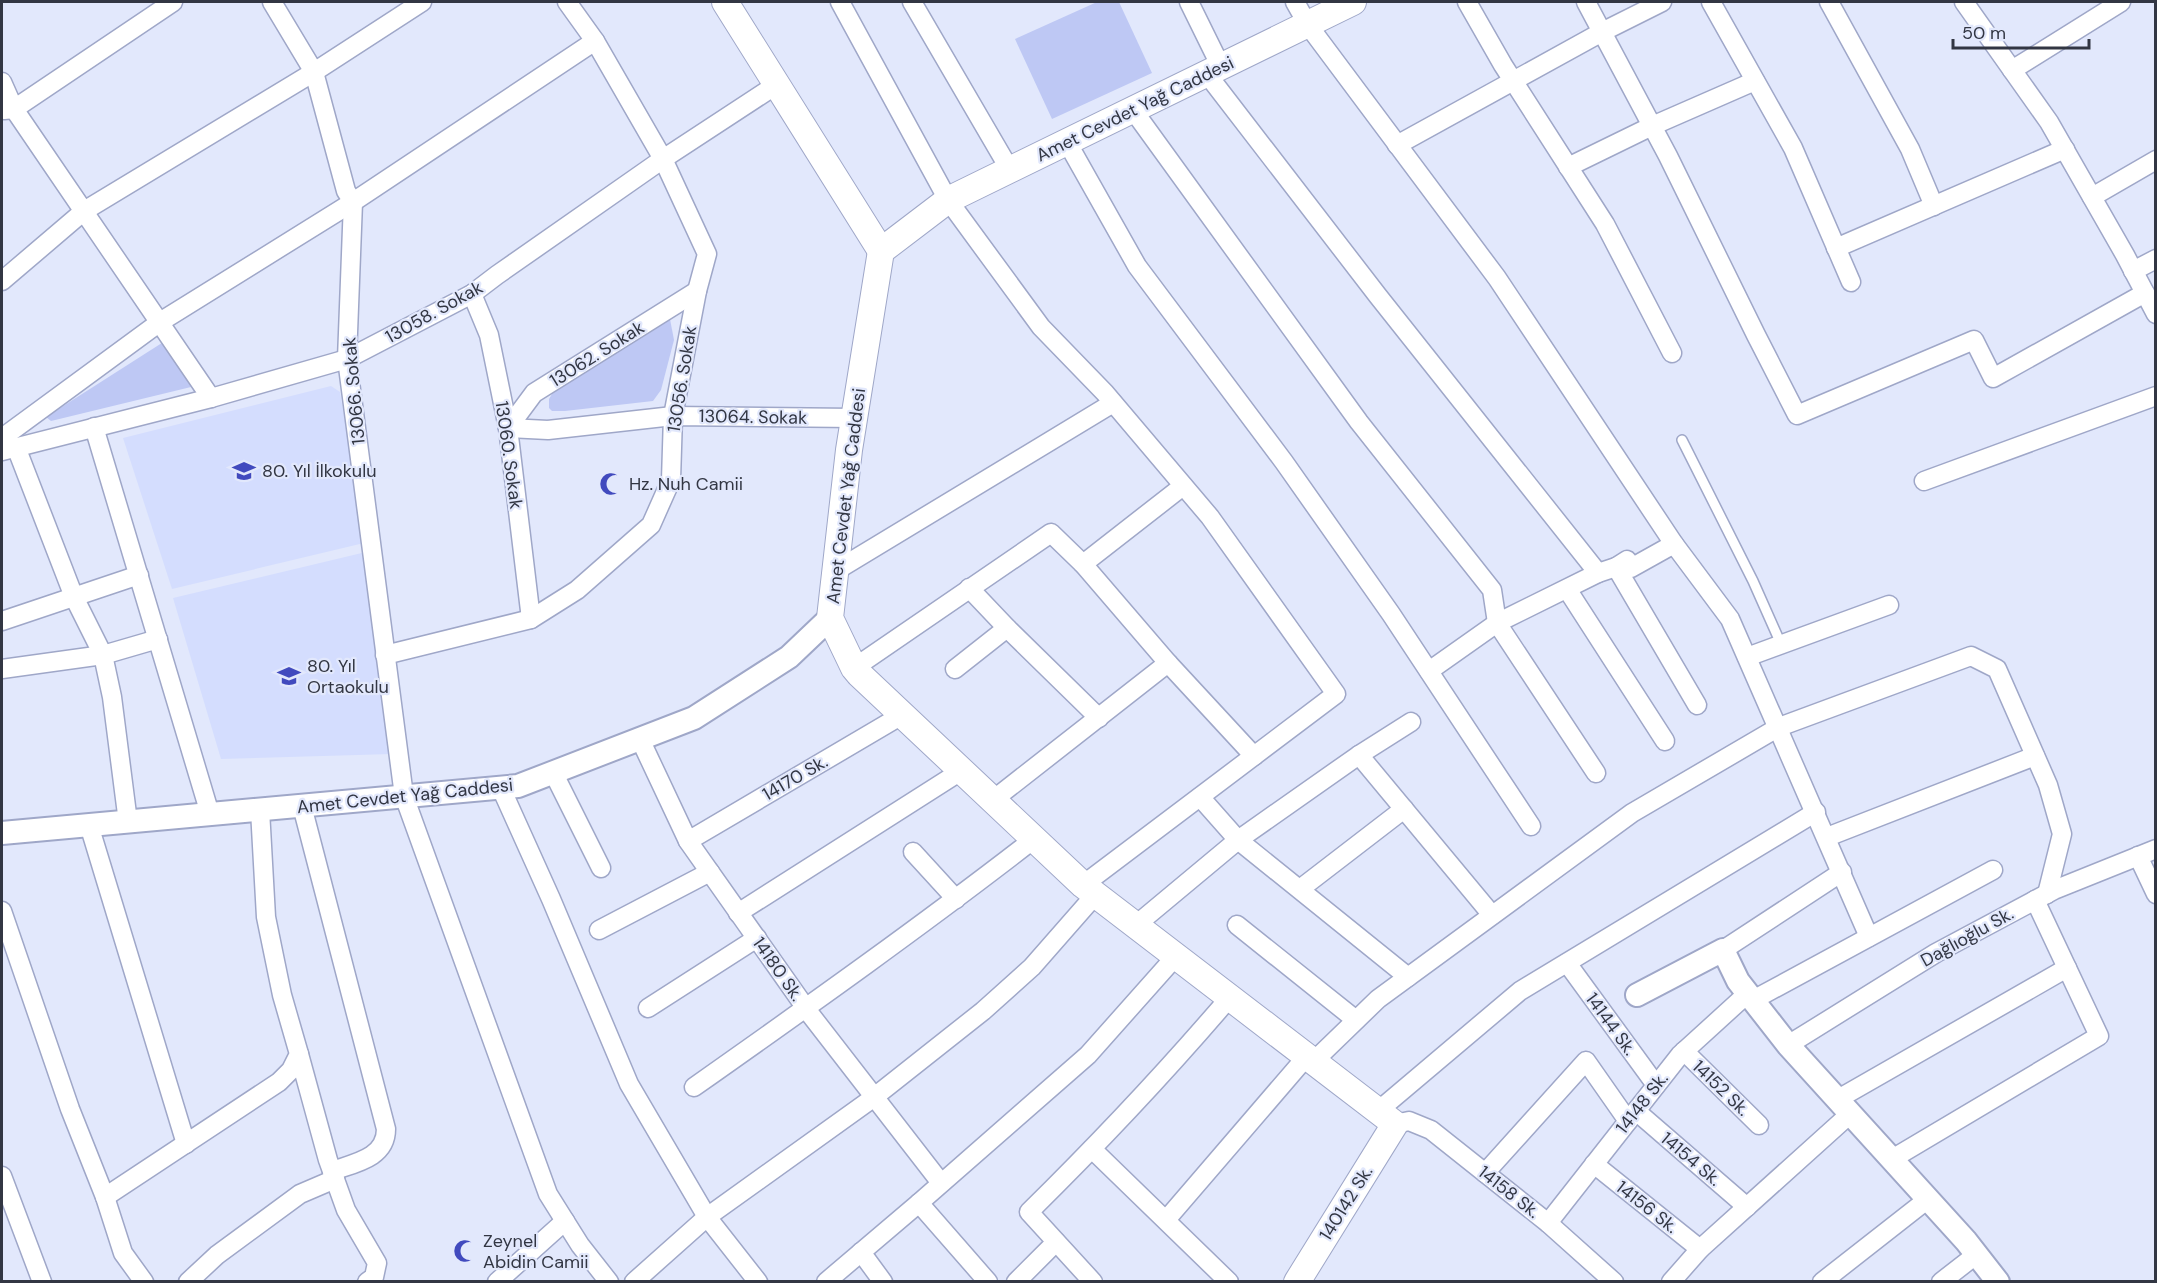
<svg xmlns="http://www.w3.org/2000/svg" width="2157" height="1283" font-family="'DM Sans',sans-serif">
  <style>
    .built { fill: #d4ddfe }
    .green { fill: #bec8f4 }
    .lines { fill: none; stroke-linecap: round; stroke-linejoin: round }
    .service-casing { stroke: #9fa7c8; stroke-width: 12 }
    .minor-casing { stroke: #9fa7c8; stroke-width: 21 }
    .tertiary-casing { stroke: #9fa7c8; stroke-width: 26 }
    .secondary-casing { stroke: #9fa7c8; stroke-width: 28 }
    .service { stroke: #fff; stroke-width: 9 }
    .minor { stroke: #fff; stroke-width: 18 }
    .tertiary { stroke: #fff; stroke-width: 22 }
    .secondary { stroke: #fff; stroke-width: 26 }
    .labels { text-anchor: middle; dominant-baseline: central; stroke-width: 4.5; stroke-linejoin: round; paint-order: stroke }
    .street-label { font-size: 18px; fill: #323643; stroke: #e2e8fc }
    .poi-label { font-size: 18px; fill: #323643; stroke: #e2e8fc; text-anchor: start }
  </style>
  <rect width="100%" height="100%" fill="#e2e8fc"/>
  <g class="built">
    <polygon points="331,386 340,392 359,504 364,543 172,589 123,438"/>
    <polygon points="366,552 392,754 221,759 173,598"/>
  </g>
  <g class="green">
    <polygon points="1097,2 1119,2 1152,73 1052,119 1015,39"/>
    <polygon points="670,319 674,340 661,390 653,401 565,411 552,411 549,408 549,399 555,389 575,375"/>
    <polygon points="165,341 191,387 51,421 46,417"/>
  </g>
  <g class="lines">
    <g class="service-casing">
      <polyline id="service" points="1682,440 1753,581 1781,644"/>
    </g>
    <g class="minor-casing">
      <g id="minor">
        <polyline points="272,2 314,72 346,191 353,202 347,359 404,796 548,1194 580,1245 609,1282"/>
        <polyline points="840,2 948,200 1041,327 1105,393 1210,517 1336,694 1083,885"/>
        <polyline points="912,2 1010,170"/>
        <polyline points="1189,2 1221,67"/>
        <polyline points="1295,2 1308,25 1497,278 1674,544 1730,619 1869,937"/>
        <polyline points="1467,2 1503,65 1605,224 1672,353"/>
        <polyline points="1586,2 1668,156 1756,335 1797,415 1974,340 1993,378 2145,293"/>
        <polyline points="1711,2 1793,148 1851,282"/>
        <polyline points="1829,2 1910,149 1934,206"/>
        <polyline points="1964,2 2049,122 2125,255 2156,314"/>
        <polyline points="2012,70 2121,2"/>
        <polyline points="1207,74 1378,296 1598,573"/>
        <polyline points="2,82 14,109 211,398"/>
        <polyline points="4,110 14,109 173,2"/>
        <polyline points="1133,110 1359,422 1492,590 1497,623 1596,773"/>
        <polyline points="1067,142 1137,266 1284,462 1391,614 1531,826"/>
        <polyline points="1397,145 1602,32 1662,2"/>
        <polyline points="1568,167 1652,126 1755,81"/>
        <polyline points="2092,197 2156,160"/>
        <polyline points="1836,248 2065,149"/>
        <polyline points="2133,271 2156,259"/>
        <polyline points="2,281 84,211 314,72 422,2"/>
        <polyline points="472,294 489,335 508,428 531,619"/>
        <polyline points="94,427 210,814"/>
        <polyline points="508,428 548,430 673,416 855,418"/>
        <polyline points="508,428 534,393 697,291"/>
        <polyline points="2,438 160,322 353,202 595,41"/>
        <polyline points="16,447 74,597 103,655 112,697 128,822"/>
        <polyline points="2,451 211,398 347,359 472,294 497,275 663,159 776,85"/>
        <polyline points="1924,481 2156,396"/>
        <polyline points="1083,564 1183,486"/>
        <polyline points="1616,567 1697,705"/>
        <polyline points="837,570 1113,403"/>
        <polyline points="969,588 1007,628 1099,718"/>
        <polyline points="1567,589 1665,741"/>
        <polyline points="2,621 139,575"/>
        <polyline points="385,655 531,619 577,590 651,525 671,480 673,416 697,291 707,254 663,159 595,41 567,2"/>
        <polyline points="1747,657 1889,605"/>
        <polyline points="854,668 1051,533 1083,564 1168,663 1254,756"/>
        <polyline points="2,669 103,655 158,639"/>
        <polyline points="955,669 1007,628"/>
        <polyline points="1429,671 1497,623 1598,573 1616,567 1627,560 1631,568 1674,544"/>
        <polyline points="640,739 688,841 810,1014 941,1183"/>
        <polyline points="1359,755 1492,915"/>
        <polyline points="553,772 601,868"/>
        <polyline points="501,788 551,899 629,1084 707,1217 758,1282"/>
        <polyline points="1200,797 1238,840 1408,977"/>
        <polyline points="993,800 1168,663"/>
        <path d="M 302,806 L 386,1129 C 386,1158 355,1163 332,1171"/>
        <polyline points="89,825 186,1144"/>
        <polyline points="1827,837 2035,756"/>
        <polyline points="688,841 902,715"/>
        <polyline points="913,852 956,899"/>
        <polyline points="2138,856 2156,894"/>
        <polyline points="1300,889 1404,809"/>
        <polyline points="2,911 70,1109 105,1197 123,1253 144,1282"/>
        <polyline points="738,913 961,771"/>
        <polyline points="1136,925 1238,840 1359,755 1411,722"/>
        <polyline points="1237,925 1356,1020"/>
        <polyline points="599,930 710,872"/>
        <polyline points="1723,950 1842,872"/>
        <polyline points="1567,963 1656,1085"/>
        <polyline points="1753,1000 1993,870"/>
        <polyline points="648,1008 757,938"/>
        <polyline points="1788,1045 1936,953 2054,890 2156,849"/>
        <polyline points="1684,1051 1759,1125"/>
        <polyline points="299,1054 328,1160 346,1210 377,1263 374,1277 367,1282"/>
        <polyline points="1314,1061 1378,999 1632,813 1779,727 1971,656 1997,669 2048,785 2062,834 2047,894"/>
        <path d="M 694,1087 C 809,1006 923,925 1034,839"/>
        <polyline points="1838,1099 2067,968"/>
        <polyline points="1378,1111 1520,991 1816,812"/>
        <polyline points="1636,1111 1747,1207"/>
        <polyline points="1395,1124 1409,1121 1431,1130 1548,1223 1614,1282"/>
        <polyline points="1092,1149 1229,1282"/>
        <polyline points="1892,1159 2099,1036 2035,900"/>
        <polyline points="1594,1164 1700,1249"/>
        <polyline points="1485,1173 1586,1061 1628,1121"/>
        <polyline points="2,1176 42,1282"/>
        <polyline points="105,1197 279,1082 291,1070 299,1054 282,995 266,917 260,810"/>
        <polyline points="919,1203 988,1282"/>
        <polyline points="1166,1220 1307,1056"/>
        <polyline points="1548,1223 1680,1055 1747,994"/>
        <polyline points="861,1252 883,1282"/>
        <polyline points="188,1282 217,1255 300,1194 335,1179"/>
        <polyline points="497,1282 565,1221"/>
        <polyline points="634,1282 707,1217 873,1098 983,1011 1032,967 1096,894"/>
        <polyline points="826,1282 919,1203 1088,1055 1176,956"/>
        <polyline points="1016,1282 1056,1242"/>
        <path d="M 1093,1282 L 1029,1212 C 1099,1143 1166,1072 1230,997"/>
        <polyline points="1671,1282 1700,1249 1850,1114"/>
        <polyline points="1822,1282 1928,1199"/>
        <polyline points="1941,1282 1977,1254"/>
      </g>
    </g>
    <g class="tertiary-casing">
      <g id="tertiary">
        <polyline points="2,833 518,786 694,718 789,657 830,618"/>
        <polyline points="1637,995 1723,950 1738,981 1788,1045 1966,1241 1998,1282"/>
      </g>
    </g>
    <g class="secondary-casing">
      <g id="secondary">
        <polyline points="725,2 881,251"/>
        <polyline points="1297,1282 1395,1124 1083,885 859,674 854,668 830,618 849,450 881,251 948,200 1353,2"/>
      </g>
    </g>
    <use href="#service" class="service"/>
    <use href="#minor" class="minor"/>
    <use href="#tertiary" class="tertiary"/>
    <use href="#secondary" class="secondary"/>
  </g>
  <defs>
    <g id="school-bare" transform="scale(1.8)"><path d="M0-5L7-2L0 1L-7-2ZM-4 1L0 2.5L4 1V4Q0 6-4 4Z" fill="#414abe" stroke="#e2e8fc" stroke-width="2.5" paint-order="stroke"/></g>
    <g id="mosque-bare" transform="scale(1.8)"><path d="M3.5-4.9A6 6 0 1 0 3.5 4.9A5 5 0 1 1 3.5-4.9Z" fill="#414abe" stroke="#e2e8fc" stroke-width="2.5" paint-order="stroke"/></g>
  </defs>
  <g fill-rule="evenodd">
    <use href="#school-bare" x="244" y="471"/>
    <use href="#mosque-bare" x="611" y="484"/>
    <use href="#school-bare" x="289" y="676"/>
    <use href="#mosque-bare" x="465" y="1251"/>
  </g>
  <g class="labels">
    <g class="street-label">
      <text transform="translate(1135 109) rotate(-26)">Amet Cevdet Yağ Caddesi</text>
      <text transform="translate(434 312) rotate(-29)">13058. Sokak</text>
      <text transform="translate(597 354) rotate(-32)">13062. Sokak</text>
      <text transform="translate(682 379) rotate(-81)">13056. Sokak</text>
      <text transform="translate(354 391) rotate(-95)">13066. Sokak</text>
      <text transform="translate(753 417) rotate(1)">13064. Sokak</text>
      <text transform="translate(509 455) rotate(82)">13060. Sokak</text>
      <text transform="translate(846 496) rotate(-83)">Amet Cevdet Yağ Caddesi</text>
      <text transform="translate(795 778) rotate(-30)">14170 Sk.</text>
      <text transform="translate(405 796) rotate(-6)">Amet Cevdet Yağ Caddesi</text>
      <text transform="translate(1967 937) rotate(-29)">Dağlıoğlu Sk.</text>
      <text transform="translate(778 969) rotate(55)">14180 Sk.</text>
      <text transform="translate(1611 1024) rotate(54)">14144 Sk.</text>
      <text transform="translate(1721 1088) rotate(44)">14152 Sk.</text>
      <text transform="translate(1642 1103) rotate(-52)">14148 Sk.</text>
      <text transform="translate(1691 1159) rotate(40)">14154 Sk.</text>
      <text transform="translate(1509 1192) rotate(38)">14158 Sk.</text>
      <text transform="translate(1346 1203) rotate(-58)">140142 Sk.</text>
      <text transform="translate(1647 1207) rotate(38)">14156 Sk.</text>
    </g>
    <g class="poi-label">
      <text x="262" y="471">80. Yıl İlkokulu</text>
      <text x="629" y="484">Hz. Nuh Camii</text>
      <text x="307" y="666">80. Yıl<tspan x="307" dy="21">Ortaokulu</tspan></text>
      <text x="483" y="1241">Zeynel<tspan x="483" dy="21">Abidin Camii</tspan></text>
    </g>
  </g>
  <rect width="2157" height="1283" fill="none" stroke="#323643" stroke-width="6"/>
  <path d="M1953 39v9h136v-9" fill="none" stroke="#323643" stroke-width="3"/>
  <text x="1962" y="39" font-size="18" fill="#323643" stroke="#e2e8fc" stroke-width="4.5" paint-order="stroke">50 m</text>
</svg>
